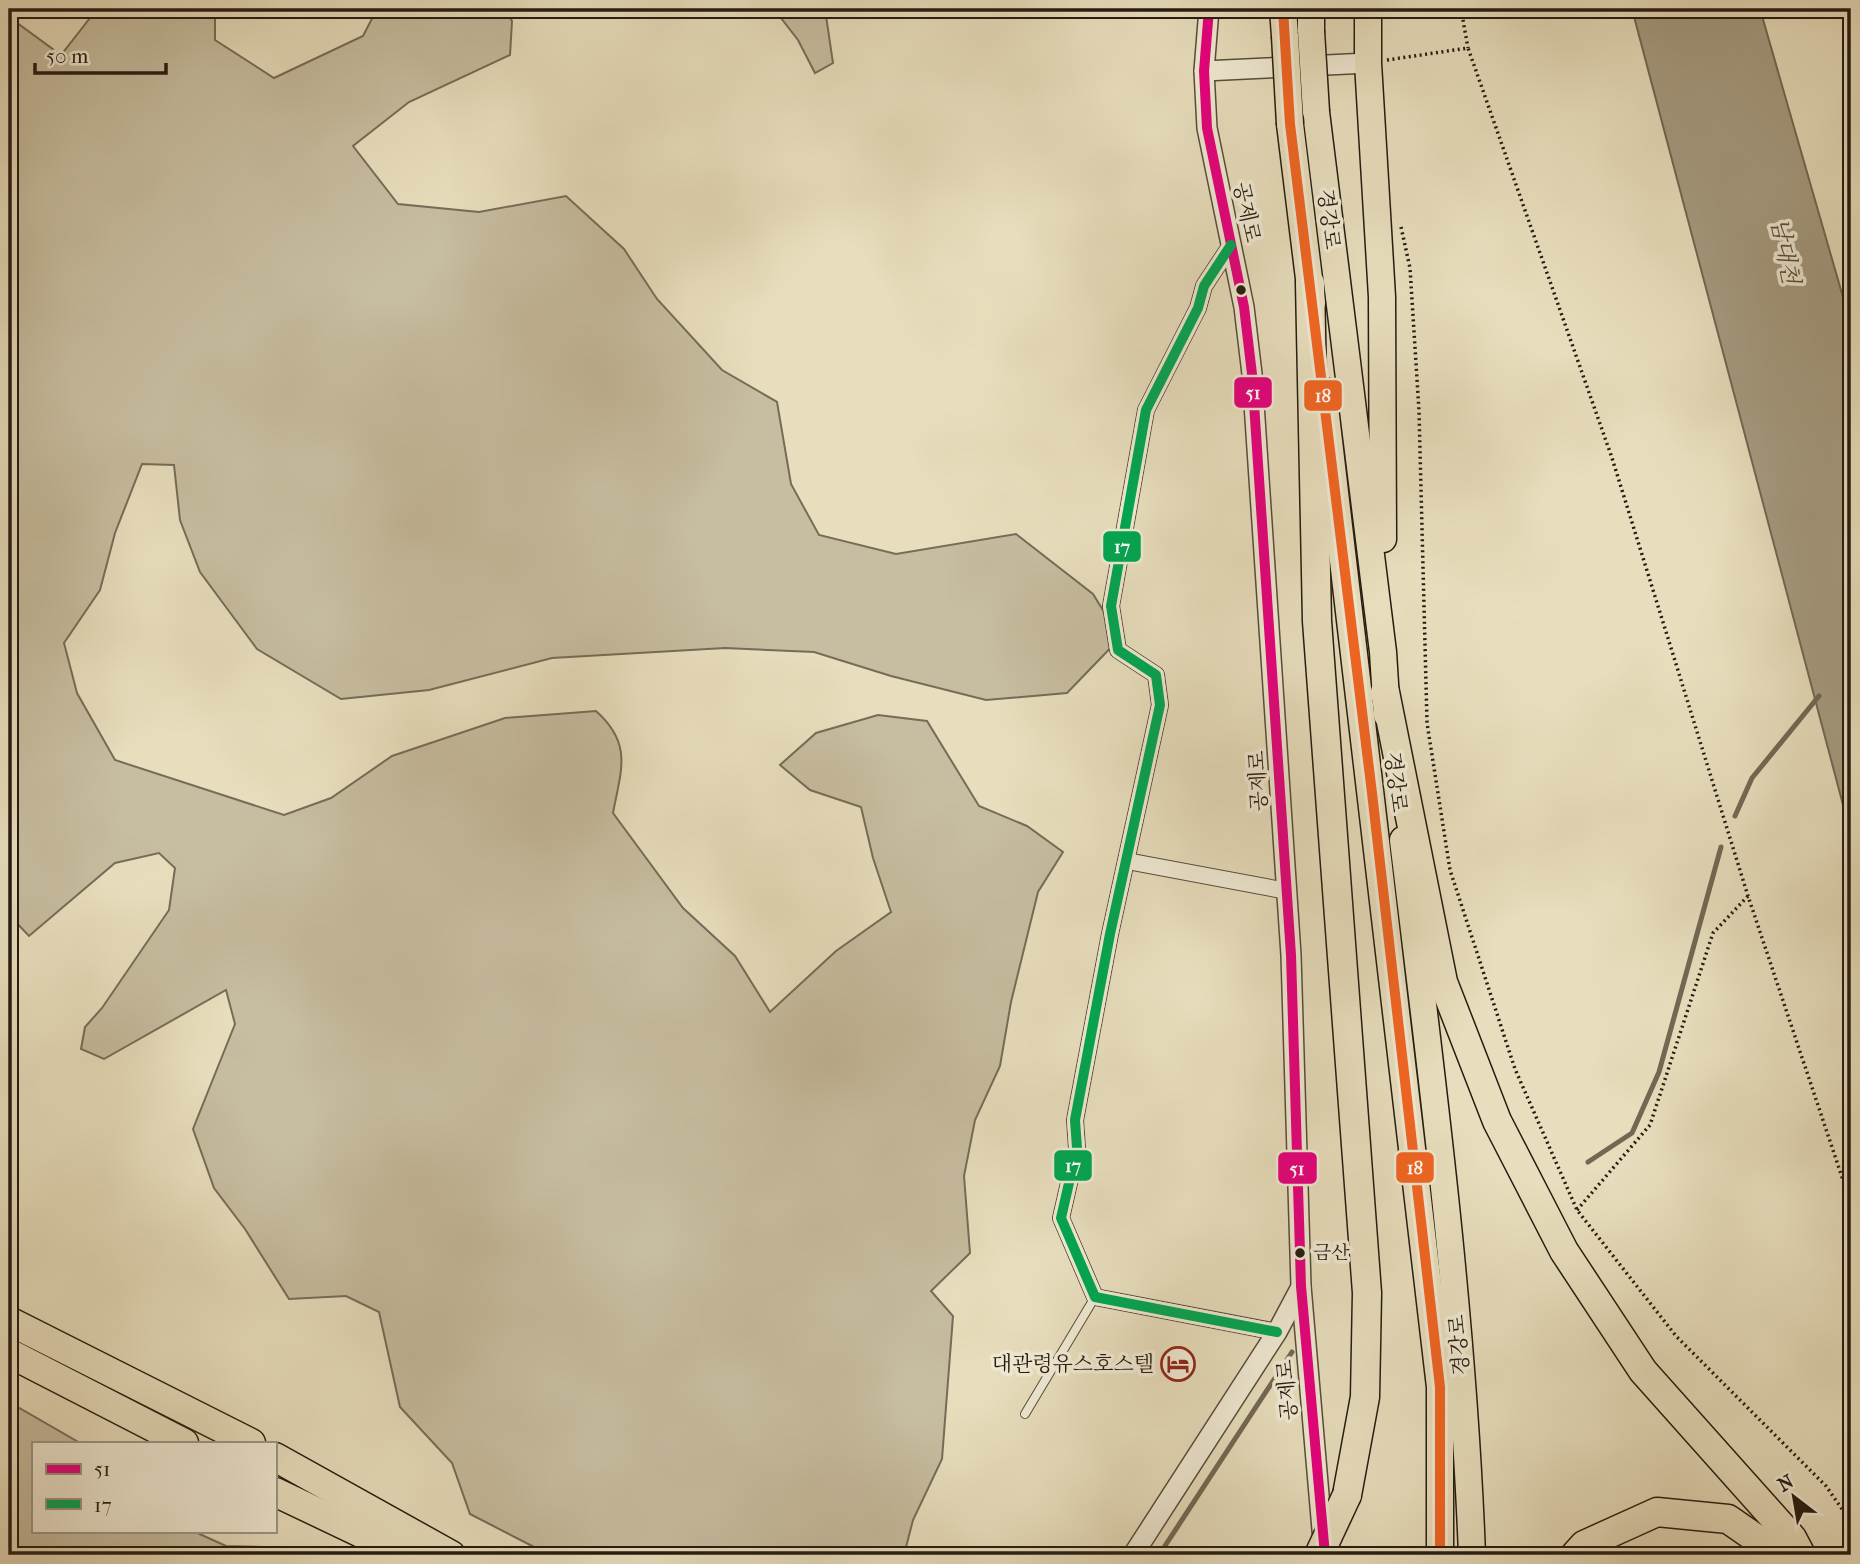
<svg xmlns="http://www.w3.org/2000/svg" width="1860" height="1564" font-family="'IM FELL French Canon','Noto Serif KR',serif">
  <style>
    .green { fill: #c7bda0; stroke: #766c58; stroke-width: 2 }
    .water { fill: #a69c82; stroke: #726854; stroke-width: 2 }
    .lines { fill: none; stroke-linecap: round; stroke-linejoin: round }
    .stream { stroke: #726854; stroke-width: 5 }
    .service-casing { stroke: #564c3b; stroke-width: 10 }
    .minor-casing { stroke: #564c3b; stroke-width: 18 }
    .tertiary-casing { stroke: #564c3b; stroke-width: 22 }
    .trunk-casing { stroke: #251b10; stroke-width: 29 }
    .motorway-casing { stroke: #251b10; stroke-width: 31 }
    .path { stroke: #251b10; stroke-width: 3.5; stroke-dasharray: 2 3.5; stroke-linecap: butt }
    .service { stroke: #f0ead4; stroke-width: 8 }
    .minor { stroke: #f0ead4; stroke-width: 16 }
    .tertiary { stroke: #f0ead4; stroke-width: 19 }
    .trunk { stroke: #e8debd; stroke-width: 26 }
    .motorway { stroke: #e8debd; stroke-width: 28 }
    .trunk-bridge-casing { stroke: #251b10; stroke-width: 29; stroke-linecap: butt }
    .motorway-bridge-casing { stroke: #251b10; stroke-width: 31; stroke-linecap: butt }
    .trunk-bridge { stroke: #e8debd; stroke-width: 26 }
    .motorway-bridge { stroke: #e8debd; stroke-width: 28 }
    .bus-1-casing { stroke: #f0ead4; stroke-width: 16 }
    .bus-2-casing { stroke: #f0ead4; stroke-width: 16 }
    .bus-3-casing { stroke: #f0ead4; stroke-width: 16 }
    .bus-1 { stroke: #e5007d; stroke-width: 10 }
    .bus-2 { stroke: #00a651; stroke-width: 10 }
    .bus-3 { stroke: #f26522; stroke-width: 10 }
    .bus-dot { fill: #251b10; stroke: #f0ead4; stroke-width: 2.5 }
    .labels { text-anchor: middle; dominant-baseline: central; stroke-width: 7; stroke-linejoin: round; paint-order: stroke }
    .bus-label { font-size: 19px; fill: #251b10; stroke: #f0ead4; text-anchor: start }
    .street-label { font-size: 21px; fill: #251b10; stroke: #f0ead4 }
    .poi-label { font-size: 21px; fill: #251b10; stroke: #f0ead4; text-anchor: end }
    .water-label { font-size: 23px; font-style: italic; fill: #594f3e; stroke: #f0ead4 }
    .line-badge { stroke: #f0ead4; stroke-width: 2.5 }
    .badge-label { font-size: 19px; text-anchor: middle; font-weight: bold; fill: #fff }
  </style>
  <rect width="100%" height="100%" fill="#e8debd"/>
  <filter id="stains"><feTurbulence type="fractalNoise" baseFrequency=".00286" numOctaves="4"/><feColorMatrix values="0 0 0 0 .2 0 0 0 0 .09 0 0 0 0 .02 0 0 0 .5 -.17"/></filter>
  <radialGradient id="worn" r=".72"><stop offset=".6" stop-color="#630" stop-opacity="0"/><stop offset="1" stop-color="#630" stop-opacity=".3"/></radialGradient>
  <g class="green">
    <path d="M 97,9 L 215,9 L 215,40 L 274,78 L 363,36 L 377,9 L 505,9 L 512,21 L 510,55 L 409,102 L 353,146 L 398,204 L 479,212 L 566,196 L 624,249 L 657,299 L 722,370 L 777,402 L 791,484 L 819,535 L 896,554 L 1016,534 L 1093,594 L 1120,638 L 1067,693 L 986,700 L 891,676 L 814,652 L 725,648 L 552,658 L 429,690 L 341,699 L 257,649 L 200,572 L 180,520 L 174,465 L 142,464 L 115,533 L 100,590 L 64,643 L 77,693 L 115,760 L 284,815 L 331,798 L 392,756 L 505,718 L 596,711 C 633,744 621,770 613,813 L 683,908 L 735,956 L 770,1012 L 836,951 L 891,912 L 873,858 L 861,807 L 810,790 L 780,765 L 816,733 L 878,715 L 927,721 L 979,806 L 1027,826 L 1063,852 L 1038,892 L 1011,1002 L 1000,1066 L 975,1120 L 964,1176 L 970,1253 L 931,1291 L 953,1316 L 942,1459 L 913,1520 L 904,1555 L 558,1555 L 536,1548 L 470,1514 L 452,1463 L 400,1407 L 379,1312 L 346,1296 L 289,1299 L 245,1229 L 214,1188 L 193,1129 L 235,1024 L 226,990 L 104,1059 L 81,1049 L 85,1027 L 102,1008 L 169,910 L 175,868 L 159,853 L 115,863 L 29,936 L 9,915 L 9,17 L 61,55 Z"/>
    <polygon points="774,9 825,9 833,63 815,73 798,40"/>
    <polygon points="9,1402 80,1443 33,1443 33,1531 193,1531 226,1546 298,1548 313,1555 9,1555"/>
  </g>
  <polygon class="water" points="1632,9 1760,9 1851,325 1851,835"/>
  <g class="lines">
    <g class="stream">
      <polyline points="1735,816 1752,778 1819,696"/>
      <polyline points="1588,1162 1632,1133 1659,1072 1721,847"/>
      <polyline points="1159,1555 1292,1352"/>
    </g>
    <g class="service-casing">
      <polyline id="service" points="1025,1414 1095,1297"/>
    </g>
    <g class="minor-casing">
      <g id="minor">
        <polyline points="1231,245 1204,286 1198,308 1146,410 1111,606 1118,650 1156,675 1160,705 1110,934 1075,1120 1077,1148 1061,1218 1095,1297 1277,1332"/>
        <polyline points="1127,861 1287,891"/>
      </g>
    </g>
    <g class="tertiary-casing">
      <g id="tertiary">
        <polyline points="1209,9 1204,71 1207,128 1244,307 1252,374 1291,955 1301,1286 1323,1541"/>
        <polyline points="1204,71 1368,63"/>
        <polyline points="1133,1555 1277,1332 1301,1287"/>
      </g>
    </g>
    <g class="trunk-casing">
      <g id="trunk">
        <polyline points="1283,9 1285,36"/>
        <polyline points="1311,9 1311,31"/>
        <polyline points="1368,9 1368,63 1382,297 1383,539"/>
        <polyline points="1316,112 1383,652 1387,715"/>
        <polyline points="1290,124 1312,303"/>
        <polyline points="1323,390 1440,1387 1440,1555"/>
        <path d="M 1403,840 C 1432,1078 1463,1315 1472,1555"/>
      </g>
    </g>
    <g class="motorway-casing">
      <g id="motorway">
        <polyline points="1310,283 1317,621 1367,1293 1365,1397 1347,1495"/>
        <polyline points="1385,692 1443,982 1497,1121 1564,1251 1643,1371 1792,1538 1801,1555"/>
        <polyline points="9,1321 251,1443"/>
        <polyline points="9,1353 184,1443"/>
        <polyline points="275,1457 451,1555"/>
        <polyline points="275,1492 407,1555"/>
        <polyline points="1575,1555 1584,1545 1657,1512 1728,1519 1780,1555"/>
      </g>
    </g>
    <g class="path">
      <polyline points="1461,9 1468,48"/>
      <polyline points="1387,60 1468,48 1612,458 1748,896 1851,1204"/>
      <polyline points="1401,227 1410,268 1419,411 1427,723 1450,870 1515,1069 1577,1210 1676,1336 1826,1486 1851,1522"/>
      <polyline points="1577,1210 1650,1125 1713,933 1748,896"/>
    </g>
    <use href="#service" class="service"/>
    <use href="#minor" class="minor"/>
    <use href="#tertiary" class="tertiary"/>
    <use href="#trunk" class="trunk"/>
    <use href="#motorway" class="motorway"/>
    <g class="trunk-bridge-casing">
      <g id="trunk-bridge">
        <polyline points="1311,31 1316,112"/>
        <polyline points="1285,36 1290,124"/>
      </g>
    </g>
    <g class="motorway-bridge-casing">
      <polyline id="motorway-bridge" points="1319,1555 1347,1495"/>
    </g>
    <use href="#trunk-bridge" class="trunk-bridge"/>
    <use href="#motorway-bridge" class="motorway-bridge"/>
    <g class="bus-1-casing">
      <polyline id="bus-1" points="1209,9 1204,71 1207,128 1244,307 1252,374 1291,955 1301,1286 1325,1555"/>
    </g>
    <g class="bus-2-casing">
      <polyline id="bus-2" points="1231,245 1204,286 1198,308 1146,410 1111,606 1118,650 1156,675 1160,705 1110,934 1075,1120 1077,1148 1061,1218 1095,1297 1277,1332"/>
    </g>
    <g class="bus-3-casing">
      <polyline id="bus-3" points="1283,9 1290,124 1372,793 1440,1387 1440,1555"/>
    </g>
    <use href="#bus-1" class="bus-1"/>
    <use href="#bus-2" class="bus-2"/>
    <use href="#bus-3" class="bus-3"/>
  </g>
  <defs>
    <g id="hotel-ring" transform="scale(1.75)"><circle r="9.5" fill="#f0ead4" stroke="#8f2418" stroke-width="1.5"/><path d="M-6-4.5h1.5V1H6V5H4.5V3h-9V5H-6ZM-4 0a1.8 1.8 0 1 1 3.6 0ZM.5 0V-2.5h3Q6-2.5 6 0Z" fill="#8f2418"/></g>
  </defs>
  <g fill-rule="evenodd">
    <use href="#hotel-ring" x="1178" y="1364"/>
  </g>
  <g class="bus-dot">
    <circle cx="1241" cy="290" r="6"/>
    <circle cx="1300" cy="1253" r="6"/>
  </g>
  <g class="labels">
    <g class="bus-label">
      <text x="1313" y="1253">금산</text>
    </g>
    <g class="street-label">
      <text transform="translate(1247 212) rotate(78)">공제로</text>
      <text transform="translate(1329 219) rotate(83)">경강로</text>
      <text transform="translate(1258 781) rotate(-93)">공제로</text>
      <text transform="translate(1396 782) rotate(83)">경강로</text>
      <text transform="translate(1459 1345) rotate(-95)">경강로</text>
      <text transform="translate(1287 1390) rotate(-95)">공제로</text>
    </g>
    <g class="poi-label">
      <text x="1154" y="1364">대관령유스호스텔</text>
    </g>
    <g class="water-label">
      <text transform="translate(1785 251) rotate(79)">남대천</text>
    </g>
  </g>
  <g class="line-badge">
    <rect x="1233" y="376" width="40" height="33" rx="7" fill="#e5007d"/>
    <rect x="1303" y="379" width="40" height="33" rx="7" fill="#f26522"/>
    <rect x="1102" y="530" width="40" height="33" rx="7" fill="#00a651"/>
    <rect x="1053" y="1149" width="40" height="33" rx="7" fill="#00a651"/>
    <rect x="1395" y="1151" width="40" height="33" rx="7" fill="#f26522"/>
    <rect x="1277" y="1151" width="41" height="34" rx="7" fill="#e5007d"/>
  </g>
  <g class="badge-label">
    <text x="1253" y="399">51</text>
    <text x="1323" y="402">18</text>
    <text x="1122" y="553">17</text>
    <text x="1073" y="1172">17</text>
    <text x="1415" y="1174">18</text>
    <text x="1297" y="1175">51</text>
  </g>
  <rect width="1860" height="1564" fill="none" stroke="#e8debd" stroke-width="35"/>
  <rect x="10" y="10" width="1839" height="1543" fill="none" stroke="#251b10" stroke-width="3.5"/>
  <rect x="18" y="18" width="1825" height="1529" fill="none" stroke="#251b10" stroke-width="2"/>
  <rect x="32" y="1442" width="245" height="91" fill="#f0ead4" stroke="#9f9786" stroke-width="2"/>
  <rect x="46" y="1464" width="35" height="10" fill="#e5007d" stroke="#9f9786" stroke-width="2"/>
  <text x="94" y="1476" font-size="21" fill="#251b10">51</text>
  <rect x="46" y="1499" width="35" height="10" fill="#00a651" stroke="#9f9786" stroke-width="2"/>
  <text x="94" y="1512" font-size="21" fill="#251b10">17</text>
  <g transform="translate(1794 1497) rotate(329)" stroke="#f0ead4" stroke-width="5" paint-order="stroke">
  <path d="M0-5L12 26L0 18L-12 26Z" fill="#251b10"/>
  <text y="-10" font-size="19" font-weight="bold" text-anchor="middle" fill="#251b10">N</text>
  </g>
  <path d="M35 63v10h131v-10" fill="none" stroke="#251b10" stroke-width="3.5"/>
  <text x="46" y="63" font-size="21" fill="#251b10" stroke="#f0ead4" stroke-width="5" paint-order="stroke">50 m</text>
  <rect width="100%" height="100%" filter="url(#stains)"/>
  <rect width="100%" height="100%" fill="url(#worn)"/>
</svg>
